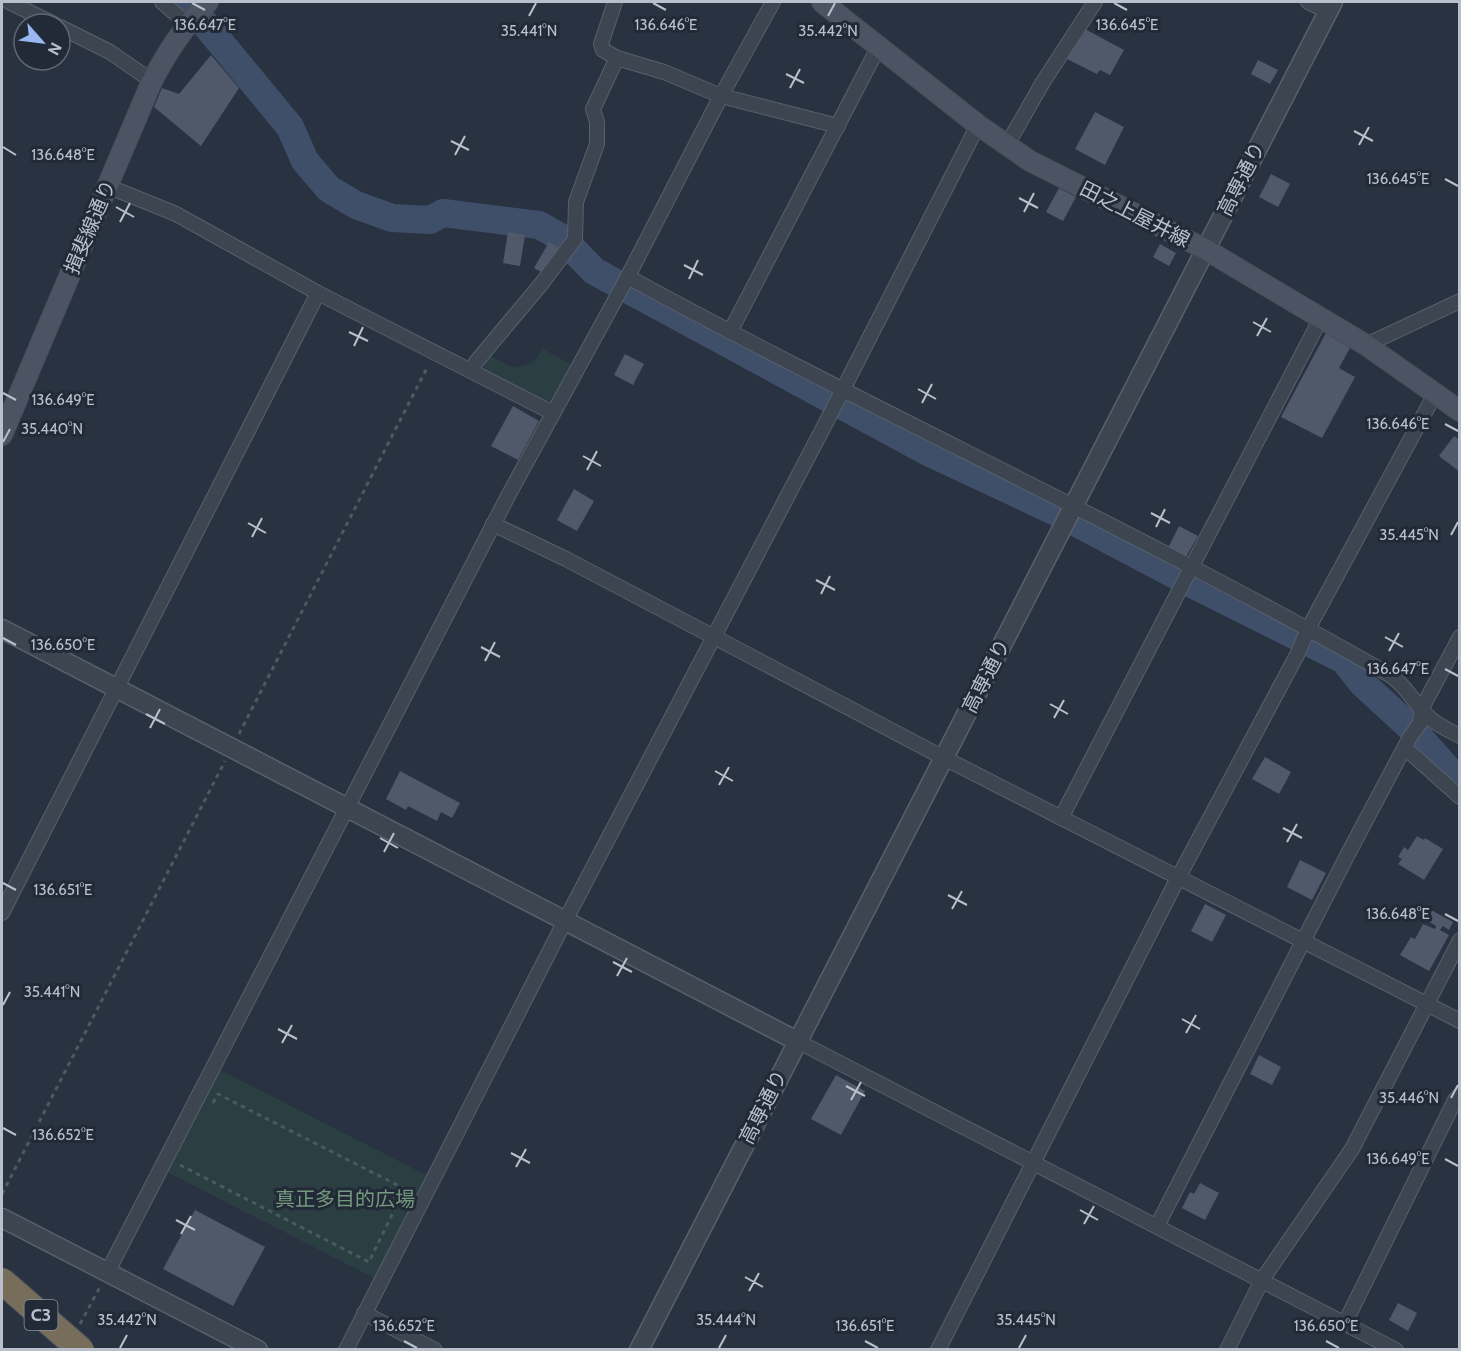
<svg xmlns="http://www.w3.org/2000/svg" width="1461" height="1351" font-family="Cabin,'Noto Sans JP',sans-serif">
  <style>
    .green { fill: #2b3f42 }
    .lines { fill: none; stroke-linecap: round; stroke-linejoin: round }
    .river { stroke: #404f69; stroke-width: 28 }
    .building { fill: #50596a }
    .minor-casing { stroke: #58606c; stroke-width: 16 }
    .tertiary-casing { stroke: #58606c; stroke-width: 21 }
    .secondary-casing { stroke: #474e5b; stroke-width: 22 }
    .path { stroke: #4a5b5f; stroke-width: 3; stroke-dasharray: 4.5 4.5; stroke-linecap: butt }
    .minor { stroke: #3d4551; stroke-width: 14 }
    .tertiary { stroke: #3d4551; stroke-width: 18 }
    .secondary { stroke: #4c5464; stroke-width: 20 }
    .motorway-bridge-casing { stroke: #454d59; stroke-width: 28; stroke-linecap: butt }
    .motorway-bridge { stroke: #776d5b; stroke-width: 26 }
    .ticks { fill: none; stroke: #bac0cb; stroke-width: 2 }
    .labels { text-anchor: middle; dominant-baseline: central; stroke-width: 6; stroke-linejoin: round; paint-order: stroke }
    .shield { fill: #222937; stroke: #8c939f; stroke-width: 1.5 }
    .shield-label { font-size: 18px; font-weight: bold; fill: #bac0cb }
    .street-label { font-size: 20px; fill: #bac0cb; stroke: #222937 }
    .park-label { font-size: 20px; fill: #749a7e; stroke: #222937 }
    .ticks-label { font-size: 15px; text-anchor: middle; fill: #bac0cb; stroke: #222937; stroke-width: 6; stroke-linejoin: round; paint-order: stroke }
  </style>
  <rect width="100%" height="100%" fill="#293241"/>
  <g class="green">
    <polygon points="543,349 572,365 550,402 485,371 483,361 489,355 514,368 533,363"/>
    <polygon points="216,1068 426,1175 374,1278 165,1171"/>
  </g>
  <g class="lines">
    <polyline class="river" points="187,2 290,127 305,161 329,189 356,205 392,218 430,220 443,213 539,225 562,238 594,271 926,451 1054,511 1190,583 1344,660 1363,684 1411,728 1460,783"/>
  </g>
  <g class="building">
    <polygon points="1083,28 1124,50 1110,75 1100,70 1097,74 1067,59"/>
    <polygon points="211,55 239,88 201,146 154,107 162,88 179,94"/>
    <polygon points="1258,60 1278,70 1270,84 1251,74"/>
    <polygon points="1095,112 1124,127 1105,165 1075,149"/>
    <polygon points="1271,174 1290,184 1278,207 1259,197"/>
    <polygon points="1059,188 1076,197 1063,221 1046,212"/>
    <polygon points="508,232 525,235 520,266 503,263"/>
    <polygon points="549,242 561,249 547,275 534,268"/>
    <polygon points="1160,244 1176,253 1169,266 1153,257"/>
    <polygon points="1327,331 1352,344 1339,368 1355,377 1322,438 1281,417"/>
    <polygon points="625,354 644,364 633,385 614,375"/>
    <polygon points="513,406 539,421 518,460 491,446"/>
    <polygon points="1454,436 1460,440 1460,472 1439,456"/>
    <polygon points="574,489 594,501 577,531 557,520"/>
    <polygon points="1179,526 1198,536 1186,557 1168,548"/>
    <polygon points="1265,757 1291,772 1279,794 1252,779"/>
    <polygon points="400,771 460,803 452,818 441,812 437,821 408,806 406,810 386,799"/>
    <polygon points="1417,836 1424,840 1425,838 1443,849 1424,880 1398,864 1402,859 1398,857 1404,847 1408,850"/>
    <polygon points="1300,860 1326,873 1312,900 1287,887"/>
    <polygon points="1205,904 1226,915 1212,942 1191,931"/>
    <polygon points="1431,910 1453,922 1449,930 1443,926 1440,930 1449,935 1429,971 1400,955 1411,937 1415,939 1423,924 1435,929 1436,926 1426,920"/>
    <polygon points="1259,1055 1281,1067 1272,1085 1250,1074"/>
    <polygon points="836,1075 865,1091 841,1135 811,1119"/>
    <polygon points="1200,1183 1219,1193 1205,1220 1182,1208 1190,1192 1194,1194"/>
    <polygon points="195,1210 265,1247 233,1306 163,1269"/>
    <polygon points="1398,1303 1417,1313 1408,1331 1389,1320"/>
  </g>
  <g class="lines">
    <g class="minor-casing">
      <g id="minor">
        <polyline points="9,2 54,24"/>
        <polyline points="162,2 187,24"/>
        <polyline points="615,2 601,44 603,50 617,58 664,72 721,96 838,126"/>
        <polyline points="1308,2 1327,11"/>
        <polyline points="60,27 110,52 152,81"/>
        <polyline points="1007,145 1043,82 1095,2"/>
        <polyline points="107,186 176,214 318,293 553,413"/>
        <path d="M 628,277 C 879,414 1140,532 1388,674 C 1406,684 1415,706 1431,719 C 1439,726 1450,731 1460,736"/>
        <polyline points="730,332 879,46"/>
        <polyline points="1366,345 1460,301"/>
        <polyline points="472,371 476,362 542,283 575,239 576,202 597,144 597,122 593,109 617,58"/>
        <polyline points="493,524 566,559 944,758 1460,1021"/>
        <polyline points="1405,748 1460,797"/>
        <polyline points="1061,818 1321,318"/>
        <polyline points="2,913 318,293"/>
        <polyline points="797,1041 1396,1350"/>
        <polyline points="1157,1226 1349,852 1410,737 1420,723 1422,708 1460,637"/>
        <polyline points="107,1273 508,496 626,280 721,96 773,2"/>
        <polyline points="364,1313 435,1350"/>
        <polyline points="1345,1323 1455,1100 1460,1095"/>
        <polyline points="346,1350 565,921 831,413 978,125"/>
        <polyline points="938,1350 1178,878 1298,653 1308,629 1435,394"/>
        <polyline points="1227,1350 1262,1280 1352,1149 1460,940"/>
      </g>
    </g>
    <g class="tertiary-casing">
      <g id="tertiary">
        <polyline points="2,629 797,1041"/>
        <polyline points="2,1218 258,1350"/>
        <polyline points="639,1350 1333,2"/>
      </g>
    </g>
    <g class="secondary-casing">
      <g id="secondary">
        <polyline points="822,2 978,125 1030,161 1205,249 1366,345 1460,411"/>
        <path d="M 2,435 L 152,81 C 167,52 185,25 208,2"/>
      </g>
    </g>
    <g class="path">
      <polyline points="239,734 428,366"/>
      <polyline points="213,1103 218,1094 411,1192"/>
      <polyline points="180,1165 369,1262 405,1188"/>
      <polyline points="2,1194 225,761"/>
      <polyline points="80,1324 100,1287"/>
    </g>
    <use href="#minor" class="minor"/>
    <use href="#tertiary" class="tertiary"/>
    <use href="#secondary" class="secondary"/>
    <g class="motorway-bridge-casing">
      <polyline id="motorway-bridge" points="2,1281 81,1350"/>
    </g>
    <use href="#motorway-bridge" class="motorway-bridge"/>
  </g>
  <path class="ticks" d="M 192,3 L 205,10M 653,3 L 666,10M 1114,3 L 1127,10M 529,16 L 536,3M 828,16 L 835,3M 786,74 L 804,83M 790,88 L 800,69M 1354,131 L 1373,141M 451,141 L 469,150M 1359,145 L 1369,127M 3,147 L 16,155M 455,155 L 465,136M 1445,179 L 1458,186M 1019,198 L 1038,208M 116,207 L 134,217M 1024,212 L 1034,193M 120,222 L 130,203M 684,265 L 703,275M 689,279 L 698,260M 1253,322 L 1271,332M 349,332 L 368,341M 1257,336 L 1267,318M 354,346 L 363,327M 918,389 L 936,399M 3,393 L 16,400M 922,403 L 932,384M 1445,424 L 1458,431M 3,442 L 10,429M 583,456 L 601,466M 587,470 L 597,451M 1151,513 L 1170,523M 248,523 L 266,533M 1156,527 L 1165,509M 1451,535 L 1458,522M 252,537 L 262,518M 816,580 L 835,590M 821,594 L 830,576M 1385,637 L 1403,647M 3,638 L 16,645M 481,647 L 500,657M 1389,651 L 1399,633M 485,661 L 495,642M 1445,669 L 1458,676M 1050,704 L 1068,714M 146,714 L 165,724M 1054,718 L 1064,700M 150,728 L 160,709M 715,771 L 733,781M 719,785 L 729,767M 1283,828 L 1302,838M 380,838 L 398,848M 1287,842 L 1297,824M 384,852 L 394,833M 3,883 L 16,890M 948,895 L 967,905M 952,909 L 962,891M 1445,914 L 1458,921M 613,962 L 632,972M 617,976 L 627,958M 3,1005 L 10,992M 1182,1019 L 1200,1029M 278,1029 L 297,1039M 1186,1033 L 1196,1015M 282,1043 L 292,1025M 846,1086 L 865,1096M 1451,1098 L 1458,1085M 851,1100 L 861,1082M 3,1128 L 16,1135M 511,1153 L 530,1163M 1445,1159 L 1458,1166M 516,1167 L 526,1149M 1080,1210 L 1098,1220M 176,1220 L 195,1230M 1084,1224 L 1094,1206M 181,1234 L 191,1216M 745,1277 L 763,1287M 749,1291 L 759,1273M 404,1341 L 417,1348M 865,1341 L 878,1348M 1326,1341 L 1339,1348M 120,1348 L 127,1335M 719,1348 L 726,1335M 1019,1348 L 1026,1335"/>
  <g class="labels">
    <rect class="shield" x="24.5" y="1300" width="33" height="30" rx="4.5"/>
    <g class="shield-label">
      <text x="41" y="1315">C3</text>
    </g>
    <g class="street-label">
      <text transform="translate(1241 179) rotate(-63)">高専通り</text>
      <text transform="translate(1135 214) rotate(27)">田之上屋井線</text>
      <text transform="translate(90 227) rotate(-67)">揖斐線通り</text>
      <text transform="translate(986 676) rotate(-63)">高専通り</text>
      <text transform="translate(763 1107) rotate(-63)">高専通り</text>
    </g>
    <g class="park-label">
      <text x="345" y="1199">真正多目的広場</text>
    </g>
  </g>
  <g class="ticks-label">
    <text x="666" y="30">136.646°E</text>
    <text x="1127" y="30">136.645°E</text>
    <text x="205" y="30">136.647°E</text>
    <text x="529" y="36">35.441°N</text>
    <text x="828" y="36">35.442°N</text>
    <text x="63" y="160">136.648°E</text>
    <text x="1398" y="184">136.645°E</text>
    <text x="63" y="405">136.649°E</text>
    <text x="1398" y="429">136.646°E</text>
    <text x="52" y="434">35.440°N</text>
    <text x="1409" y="540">35.445°N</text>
    <text x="63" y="650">136.650°E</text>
    <text x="1398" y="674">136.647°E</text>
    <text x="63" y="895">136.651°E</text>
    <text x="1398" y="919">136.648°E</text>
    <text x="52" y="997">35.441°N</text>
    <text x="1409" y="1103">35.446°N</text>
    <text x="63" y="1140">136.652°E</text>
    <text x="1398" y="1164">136.649°E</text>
    <text x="127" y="1325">35.442°N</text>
    <text x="726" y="1325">35.444°N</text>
    <text x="1026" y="1325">35.445°N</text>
    <text x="404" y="1331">136.652°E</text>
    <text x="865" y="1331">136.651°E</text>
    <text x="1326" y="1331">136.650°E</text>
  </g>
  <rect width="1461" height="1351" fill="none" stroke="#bac0cb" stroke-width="6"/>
  <g transform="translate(42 42) rotate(118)"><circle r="28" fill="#222937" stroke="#5f6572" stroke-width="1.5"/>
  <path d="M0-4.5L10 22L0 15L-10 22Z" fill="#9ab7f1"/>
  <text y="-9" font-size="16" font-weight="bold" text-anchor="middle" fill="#bac0cb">N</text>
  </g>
</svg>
